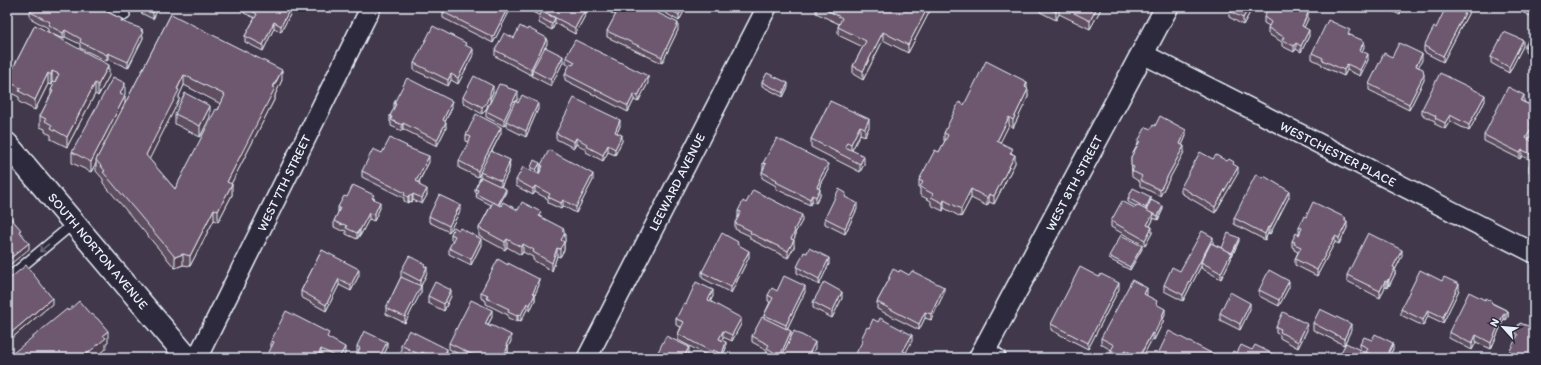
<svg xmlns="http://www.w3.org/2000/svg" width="1541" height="365" font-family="Itim,sans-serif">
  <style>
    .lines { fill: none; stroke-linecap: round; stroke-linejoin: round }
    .lane-casing { stroke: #e8f1f8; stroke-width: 12 }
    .street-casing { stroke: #e8f1f8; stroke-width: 22 }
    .secondary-casing { stroke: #e8f1f8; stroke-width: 25 }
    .lane { stroke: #2f2a3d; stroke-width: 9 }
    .street { stroke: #2f2a3d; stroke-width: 19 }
    .secondary { stroke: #2f2a3d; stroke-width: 22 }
    .wall { fill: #5f4d60; stroke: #e8f1f8; fill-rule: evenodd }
    .shaded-wall { fill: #4d3e4e; stroke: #e8f1f8 }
    .building { fill: #6e5970; stroke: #e8f1f8; fill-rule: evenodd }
    .oneway { stroke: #70707e }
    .labels { text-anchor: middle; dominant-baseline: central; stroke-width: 4; stroke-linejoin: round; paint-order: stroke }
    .street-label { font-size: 13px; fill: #e8f1f8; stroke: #2f2a3d }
  </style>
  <rect width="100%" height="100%" fill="#42384c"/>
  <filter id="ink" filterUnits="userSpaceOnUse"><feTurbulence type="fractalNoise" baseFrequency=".025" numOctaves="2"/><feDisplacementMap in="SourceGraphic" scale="8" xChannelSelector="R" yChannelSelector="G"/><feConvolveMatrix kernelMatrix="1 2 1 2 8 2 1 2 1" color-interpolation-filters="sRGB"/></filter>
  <g filter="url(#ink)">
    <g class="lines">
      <g class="lane-casing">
        <g id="lane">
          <polyline points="109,7 125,15"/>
          <polyline points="7,279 74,223"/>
        </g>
      </g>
      <g class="street-casing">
        <g id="street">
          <polyline points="1143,54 1534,253"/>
          <polyline points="983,351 996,358"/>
          <polyline points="197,358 371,7"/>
          <polyline points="587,358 767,7"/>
        </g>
      </g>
      <g class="secondary-casing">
        <g id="secondary">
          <polyline points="7,144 188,358"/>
          <polyline points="980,358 1167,7"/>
        </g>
      </g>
      <use href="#lane" class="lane"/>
      <use href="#street" class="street"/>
      <use href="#secondary" class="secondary"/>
    </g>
    <g class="wall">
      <polygon points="134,7 159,7 153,19 141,13 141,10"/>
      <polygon points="244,7 294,7 281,32 274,28 263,51 245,42 245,36 255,18 244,13"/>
      <polygon points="510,7 510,10 493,43 443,18 443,8"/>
      <polygon points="525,7 585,7 586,14 575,34 555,23 552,30 539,23 539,17 540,16 525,8"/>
      <polygon points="611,7 646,7 678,30 662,63 607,37 607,31 616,15 611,13"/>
      <polygon points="655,7 686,7 679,21"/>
      <polygon points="816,7 932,7 908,53 883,40 863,80 853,74 853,66 863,47 838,35 838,27 839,24 816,13"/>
      <polygon points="1040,7 1102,7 1090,29 1059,14 1056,20 1040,12"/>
      <polygon points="1227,7 1253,7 1243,25 1229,17 1229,11 1230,9"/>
      <polygon points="1384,7 1404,7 1400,15"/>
      <polygon points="1470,7 1470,10 1443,62 1424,52 1424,46 1436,28 1457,10"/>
      <polygon points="1512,7 1534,7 1534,18"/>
      <polygon points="30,12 122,21 142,32 143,38 128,68 108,59 107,61 80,48 80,44 65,37 63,39 48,32 48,28 30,18"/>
      <path d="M 171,14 L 282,80 L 275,95 L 275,98 L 231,184 L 232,195 L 218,222 L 214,220 L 190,266 L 183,265 L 175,268 L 103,183 L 103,179 L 96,171 L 96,163 L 91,172 L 72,163 L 72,152 L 125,94 L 124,96 L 125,104 ZM 184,85 L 221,104 L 175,189 L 149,159 L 179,100 L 179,96 Z"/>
      <polygon points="1264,17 1308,19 1304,27 1309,36 1301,52 1296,49 1294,52 1282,46 1282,42 1268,34 1268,28 1269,26 1264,23"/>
      <polygon points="35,25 109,76 98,96 95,94 67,147 51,139 51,135 45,132 45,129 40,127 40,116 51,95 51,90 55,83 52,82 51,85 48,84 35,110 19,102 19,97 11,93 11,90 8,89 8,78"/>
      <polygon points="1534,34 1534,57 1525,52 1525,46"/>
      <polygon points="1350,35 1364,47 1362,51 1368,60 1360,76 1347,70 1344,76 1322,66 1322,64 1312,59 1312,53"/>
      <polygon points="514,38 547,44 545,47 563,62 551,86 532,76 532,72 531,75 495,56 495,50"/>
      <polygon points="466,46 473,55 458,84 451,80 448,86 414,70 414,63"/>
      <polygon points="1523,46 1509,73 1491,63 1491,57"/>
      <polygon points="566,57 648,83 638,102 634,100 628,112 565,80 565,74 570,65 566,63"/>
      <polygon points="1392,57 1422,60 1418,67 1424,80 1409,110 1369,90 1369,84"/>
      <polygon points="762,82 788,87 783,97 762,86"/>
      <polygon points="508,88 518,98 516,102 538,109 526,137 506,127 506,123 504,126 486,117 486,110 482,114 463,103 463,97 493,92 490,98 490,102"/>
      <polygon points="1027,88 1028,97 1013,128 1009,125 1000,142 1013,154 1015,163 994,204 989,202 987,206 971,198 961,217 944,208 943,211 931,205 931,201 920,195 920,189 919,188 919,180 939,152 945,141 944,141 944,133 964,105"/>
      <polygon points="830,101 869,127 865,136 860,134 852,150 864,164 860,172 811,147 811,139"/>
      <polygon points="1485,101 1469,131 1450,121 1445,129 1435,124 1435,121 1422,115 1422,109"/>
      <polygon points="1524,101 1524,102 1534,107 1534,122 1532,126 1533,132 1529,140 1534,142 1534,154 1531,160 1522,156 1520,159 1484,141 1484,135"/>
      <polygon points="394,103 452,107 445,122 446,128 437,146 403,129 402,131 391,126 391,122 390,122 390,116 394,109"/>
      <polygon points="175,114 210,117 200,137 175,124"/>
      <polygon points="620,126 617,133 622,141 615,155 608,152 603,161 586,152 586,149 576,144 574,148 556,139 556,133"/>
      <polygon points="1151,129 1186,136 1182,145 1184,152 1160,196 1140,186 1140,182 1132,177 1131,157 1138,144 1138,141"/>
      <polygon points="501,133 492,151 510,166 509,170 501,187 506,192 499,205 501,206 518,210 541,217 564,232 565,241 564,244 564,250 560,257 557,256 552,271 533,260 533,257 523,252 521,255 507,247 505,250 479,236 479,228 491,205 476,197 477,193 475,192 475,189 480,178 480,173 478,177 459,168 459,161 469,142 466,141 466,135"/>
      <polygon points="407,147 429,162 419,182 420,186 427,195 422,204 413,200 412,202 409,201 408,203 404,201 404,198 362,177 362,171 382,153"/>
      <polygon points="1534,156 1534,175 1529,172 1529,166"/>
      <polygon points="1213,159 1234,165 1238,173 1215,213 1181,193 1181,187"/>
      <polygon points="763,163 828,170 820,184 820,186 819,189 820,195 816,203 812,201 810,205 776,189 776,186 762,178 762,172 763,169"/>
      <polygon points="541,165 593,180 576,213 563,206 561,209 548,203 548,199 535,192 533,195 516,186 516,180 531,170 531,167 540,169 538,174 539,174 541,170"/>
      <polygon points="347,197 374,198 380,208 374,221 369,219 360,236 359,236 357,239 346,234 346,231 343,230 342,231 334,227 334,221 338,213 338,207"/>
      <polygon points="1289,197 1270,234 1268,233 1265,240 1234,224 1234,218"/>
      <polygon points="1128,198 1151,200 1163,209 1158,220 1153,218 1153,220 1150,226 1152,233 1145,246 1111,227 1111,221 1135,208 1136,206 1128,202"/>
      <polygon points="746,203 802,221 795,233 795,237 793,240 794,247 788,258 750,239 750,236 735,229 735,223 738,217 738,211"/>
      <polygon points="857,209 845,234 825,224 825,218"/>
      <polygon points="460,211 449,232 429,222 429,216"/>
      <polygon points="1306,217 1346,221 1347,228 1339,244 1335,242 1317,276 1295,265 1295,259 1298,252 1294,250 1294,248 1292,247 1292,241 1299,235 1299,227"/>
      <polygon points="451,234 481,245 471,265 449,254 449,248 453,241 451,240"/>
      <polygon points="1239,241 1232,256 1231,256 1231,259 1221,279 1201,268 1201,266 1183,301 1164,291 1164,285 1213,243 1213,244 1222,248"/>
      <polygon points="1142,249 1130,270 1109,259 1109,256"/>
      <polygon points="322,250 359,275 351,291 339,285 326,311 301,297 301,291"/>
      <polygon points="807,253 829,264 819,285 797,273 797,267"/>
      <polygon points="1402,256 1395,270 1395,274 1389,286 1388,285 1387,288 1385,287 1380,298 1347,281 1347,275"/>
      <polygon points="749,257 731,293 702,278 702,272"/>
      <polygon points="425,266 427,273 421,286 421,292 405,323 386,314 386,308 401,277 401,271"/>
      <polygon points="889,277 944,293 931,320 925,318 919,330 877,309 877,302 889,280"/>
      <polygon points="7,281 52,304 12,338 7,333"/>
      <polygon points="539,285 535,294 535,300 530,311 527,309 521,321 518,320 517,322 508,318 508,315 486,304 486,301 481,298 481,292"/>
      <polygon points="1289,287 1279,306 1259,296 1259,290"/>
      <polygon points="1119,289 1088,349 1051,330 1051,324"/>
      <polygon points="1459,290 1443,323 1428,316 1423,326 1401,315 1401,309"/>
      <polygon points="805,292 787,329 791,337 815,348 810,358 773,358 767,354 767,350 752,342 752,336 764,318 764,315 770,302 768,301 768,295"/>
      <polygon points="1147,294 1146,295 1157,305 1165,315 1163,319 1163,322 1154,340 1152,339 1142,358 1129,358 1125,356 1124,358 1115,358 1111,356 1111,350 1101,344 1101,338"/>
      <polygon points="428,296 451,296 444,311 428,303"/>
      <polygon points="713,296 710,302 741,324 732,341 723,337 721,340 726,348 722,358 717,358 713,356 712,358 678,340 678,334 681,327 676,325 676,319 686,304"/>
      <polygon points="842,298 832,318 813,308 813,302"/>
      <polygon points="1492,303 1508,311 1508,317 1506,320 1504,319 1491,349 1476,342 1472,350 1449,338 1449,332"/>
      <polygon points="1250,309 1240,330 1220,320 1220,313"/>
      <polygon points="492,317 488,325 511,341 508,347 508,352 505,358 467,358 449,349 449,343"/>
      <polygon points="1313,323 1351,330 1344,345 1313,330"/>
      <polygon points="1520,323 1534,358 1516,339 1514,338 1514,332"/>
      <polygon points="1276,327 1307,330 1298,348 1280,338 1280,335 1276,333"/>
      <polygon points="329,339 345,353 343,358 327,358 321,355 271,347 271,341"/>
      <polygon points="1360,344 1393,349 1388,358 1366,358 1366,353 1364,352 1364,358 1360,350"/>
      <polygon points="401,345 447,355 446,358 414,358 401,351"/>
      <polygon points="357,346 387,348 382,358 358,358 358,353 357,353"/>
    </g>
    <g class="shaded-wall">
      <polygon points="156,7 159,7 153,19 153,13"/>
      <polygon points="291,7 294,7 281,32 281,26"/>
      <polygon points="508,7 510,7 510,10 493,43 493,37"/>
      <polygon points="683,7 686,7 679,21 679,15"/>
      <polygon points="928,7 932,7 908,53 908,45"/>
      <polygon points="1059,7 1059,14 1056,20 1056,12"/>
      <polygon points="1097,7 1102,7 1090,29 1090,21"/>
      <polygon points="1249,7 1253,7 1243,25 1243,18"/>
      <polygon points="1401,7 1404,7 1400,15 1400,9"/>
      <polygon points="1468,7 1470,7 1470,10 1443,62 1443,56"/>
      <polygon points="586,8 586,14 575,34 575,28"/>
      <polygon points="1308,13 1308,19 1302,32 1302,26"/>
      <polygon points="555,18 555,24 552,30 552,24"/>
      <polygon points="274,22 274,28 263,51 263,45"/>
      <polygon points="678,23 678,30 662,63 662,57"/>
      <polygon points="142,29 143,38 128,68 128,62"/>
      <polygon points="65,30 65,37 63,39 63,33"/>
      <polygon points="1309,30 1309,36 1301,52 1301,46"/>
      <polygon points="883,32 883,40 863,80 863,71"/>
      <polygon points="547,38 547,44 533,70 532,70 532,72 531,75 531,69"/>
      <polygon points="1523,40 1523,46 1509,73 1509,67"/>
      <polygon points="1364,41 1364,47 1360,56 1360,50"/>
      <polygon points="1296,43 1296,49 1294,52 1294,46"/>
      <polygon points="473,49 473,55 458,84 458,78"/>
      <polygon points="108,53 108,59 107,61 107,55"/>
      <polygon points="1368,54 1368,60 1360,76 1360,70"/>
      <polygon points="1422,54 1422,60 1416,72 1416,66"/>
      <polygon points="563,56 563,62 551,86 551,80"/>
      <polygon points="1347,64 1347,70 1344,76 1344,70"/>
      <polygon points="109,65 109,76 98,96 98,85"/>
      <polygon points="282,70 282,80 275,95 275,98 227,192 227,182"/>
      <polygon points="52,71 52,82 51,85 51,75"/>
      <polygon points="48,73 48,84 35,110 35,100"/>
      <polygon points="451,74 451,80 448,86 448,80"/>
      <polygon points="1424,74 1424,80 1409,110 1409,104"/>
      <polygon points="184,75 184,85 179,96 179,100 146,166 146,155"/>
      <polygon points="648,76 648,83 638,102 638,96"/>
      <polygon points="1027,82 1027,90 1025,87"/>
      <polygon points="95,83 95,94 67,147 67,137"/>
      <polygon points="125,83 125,94 120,104 120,94"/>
      <polygon points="788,83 788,87 783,97 783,93"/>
      <polygon points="493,86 493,92 490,98 490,103 488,104 486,110 482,114 482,107"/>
      <polygon points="1028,89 1028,97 1013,128 1013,120"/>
      <polygon points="518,91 518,98 506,121 506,123 504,126 504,120"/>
      <polygon points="634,94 634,100 628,112 628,106"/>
      <polygon points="1485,95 1485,101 1469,131 1469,125"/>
      <polygon points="1524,95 1524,101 1521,107 1521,101"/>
      <polygon points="125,96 125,107 96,160 96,163 91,172 91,162"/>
      <polygon points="452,101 452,107 443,126 443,120"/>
      <polygon points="538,103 538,109 526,137 526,131"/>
      <polygon points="210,106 210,117 200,137 200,126"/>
      <polygon points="1450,115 1450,121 1445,129 1445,123"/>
      <polygon points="1534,116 1534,122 1530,131 1530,125"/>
      <polygon points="1009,117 1009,125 997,149 997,141"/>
      <polygon points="869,119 869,127 865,136 865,128"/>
      <polygon points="620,120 620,126 615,138 615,132"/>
      <polygon points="446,122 446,128 437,146 437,140"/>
      <polygon points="403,123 403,129 402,131 402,125"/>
      <polygon points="860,126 860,134 851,152 851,144"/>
      <polygon points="1533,126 1533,132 1526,144 1526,138"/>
      <polygon points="501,127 501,133 478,177 478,171"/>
      <polygon points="1186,130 1186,136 1180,150 1180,144"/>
      <polygon points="622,135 622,141 615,155 615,149"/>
      <polygon points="576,138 576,144 574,148 574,142"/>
      <polygon points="608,145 608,152 603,161 603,155"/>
      <polygon points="1184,146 1184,152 1160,196 1160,190"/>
      <polygon points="1534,148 1534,154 1531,160 1531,154"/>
      <polygon points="1522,150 1522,156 1520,159 1520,153"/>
      <polygon points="1015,155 1015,163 994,204 994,196"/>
      <polygon points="429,156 429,162 416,187 416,181"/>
      <polygon points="864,156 864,164 860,172 860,164"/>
      <polygon points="510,160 509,170 501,187 501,181"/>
      <polygon points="540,163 540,169 536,176 536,170"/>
      <polygon points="828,164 828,170 820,184 820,186 817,193 817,187 819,180"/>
      <polygon points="1238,167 1238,173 1215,213 1215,207"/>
      <polygon points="593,174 593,180 576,213 576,207"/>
      <polygon points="232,184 232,195 218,222 218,211"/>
      <polygon points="535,186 535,192 533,195 533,189"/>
      <polygon points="427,189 427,195 422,204 422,198"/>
      <polygon points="506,189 506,192 498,208 498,205"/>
      <polygon points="820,189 820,195 816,203 816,197"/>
      <polygon points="971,189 971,198 961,217 961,209"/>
      <polygon points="1289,191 1289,197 1270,234 1270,228"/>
      <polygon points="413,194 413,200 412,202 412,196"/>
      <polygon points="989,194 989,202 987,206 987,198"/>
      <polygon points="409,195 409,201 408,203 408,197"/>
      <polygon points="812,195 812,201 810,205 810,199"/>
      <polygon points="1151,197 1151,201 1146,211 1146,208"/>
      <polygon points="563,200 563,206 561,209 561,203"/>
      <polygon points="944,200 944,208 943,211 943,203"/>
      <polygon points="380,202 380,208 374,221 374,215"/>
      <polygon points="857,203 857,209 845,234 845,228"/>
      <polygon points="460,205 460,211 449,232 449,226"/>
      <polygon points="1163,206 1163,209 1158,220 1158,216"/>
      <polygon points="214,209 214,220 190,266 190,256"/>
      <polygon points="369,213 369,219 360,236 360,230"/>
      <polygon points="1153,214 1153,220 1147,231 1147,225"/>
      <polygon points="802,215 802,221 795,233 795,237 791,245 791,239 794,230"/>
      <polygon points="1347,222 1347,228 1339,244 1339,238"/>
      <polygon points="1152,227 1152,233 1145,246 1145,240"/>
      <polygon points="1268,227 1268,233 1265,240 1265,234"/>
      <polygon points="564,229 564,236 565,233 565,241 564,244 564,250 560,257 560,249 562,231"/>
      <polygon points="359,230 359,236 357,239 357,233"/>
      <polygon points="1335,236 1335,242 1317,276 1317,270"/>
      <polygon points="1213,237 1213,243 1203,263 1201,262 1201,266 1183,301 1183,295"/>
      <polygon points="1239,238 1239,241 1232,256 1232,253"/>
      <polygon points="481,239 481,245 471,265 471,259"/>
      <polygon points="507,239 507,247 505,250 505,242"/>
      <polygon points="794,240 794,247 788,258 788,251"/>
      <polygon points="29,243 29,249 7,267 7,261"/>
      <polygon points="523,244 523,252 521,255 521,247"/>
      <polygon points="1142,246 1142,249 1130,270 1130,267"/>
      <polygon points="557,248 557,256 552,271 552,263"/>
      <polygon points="1402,250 1402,256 1395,270 1395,274 1389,286 1389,280 1393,267"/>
      <polygon points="749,251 749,257 731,293 731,287"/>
      <polygon points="1231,253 1231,259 1221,279 1221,273"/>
      <polygon points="183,254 183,265 175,268 175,257"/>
      <polygon points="829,258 829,264 819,285 819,279"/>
      <polygon points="427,267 427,273 421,286 421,292 405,323 405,317 420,287 420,281"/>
      <polygon points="359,269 359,275 351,291 351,285"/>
      <polygon points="339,279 339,285 326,311 326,305"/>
      <polygon points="539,279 539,285 533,299 533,293"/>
      <polygon points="1388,279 1388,285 1387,288 1387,282"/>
      <polygon points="1289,281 1289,287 1279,306 1279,300"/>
      <polygon points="1385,281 1385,287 1380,298 1380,291"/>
      <polygon points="1119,283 1119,289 1088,349 1088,343"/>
      <polygon points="1459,284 1459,290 1443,323 1443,317"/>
      <polygon points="805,286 805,292 786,331 786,325"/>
      <polygon points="944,287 944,293 931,320 931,314"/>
      <polygon points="1147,288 1147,294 1144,300 1144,294"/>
      <polygon points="451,290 451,296 444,311 444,304"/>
      <polygon points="713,290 713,296 708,306 708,300"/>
      <polygon points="842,292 842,298 832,318 832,312"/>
      <polygon points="535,294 535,300 530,311 530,305"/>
      <polygon points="52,298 52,304 12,338 12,332"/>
      <polygon points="527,303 527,309 521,321 521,315"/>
      <polygon points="1250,303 1250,309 1240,330 1240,324"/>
      <polygon points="1165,309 1165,315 1163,319 1163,322 1154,340 1154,334"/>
      <polygon points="492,310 492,317 485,330 485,324"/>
      <polygon points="1428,310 1428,316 1423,326 1423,320"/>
      <polygon points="1508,311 1508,317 1506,320 1506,314"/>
      <polygon points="925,312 925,318 919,330 919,324"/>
      <polygon points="1504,313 1504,319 1491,349 1491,343"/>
      <polygon points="518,314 518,320 517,322 517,316"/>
      <polygon points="741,318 741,324 732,341 732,335"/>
      <polygon points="1307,324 1307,330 1298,348 1298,342"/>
      <polygon points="1351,324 1351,330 1344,345 1344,339"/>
      <polygon points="108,331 108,342 106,343 106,349 95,358 82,358 103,335"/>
      <polygon points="723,331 723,337 719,345 719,339"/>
      <polygon points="791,331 791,337 781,358 780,358 780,356"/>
      <polygon points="1152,333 1152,339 1142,358 1139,358"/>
      <polygon points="511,335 511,341 508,347 508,352 505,358 503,358 506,350 506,345"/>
      <polygon points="912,335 912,341 903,358 903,351"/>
      <polygon points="1476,335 1476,342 1472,350 1472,344"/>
      <polygon points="387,342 387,348 382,358 379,358"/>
      <polygon points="726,342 726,348 722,358 722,354"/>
      <polygon points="815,342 815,348 810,358 807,358"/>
      <polygon points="1393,343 1393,349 1388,358 1386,358"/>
      <polygon points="345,347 345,353 343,358 339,358"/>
      <polygon points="689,347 689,353 687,358 684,358"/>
      <polygon points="321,349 321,355 320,358 317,358"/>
      <polygon points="447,349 447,355 446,358 443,358"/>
      <polygon points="1125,350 1125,356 1124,358 1122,358 1122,356"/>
      <polygon points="422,352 422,358 420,358 420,355"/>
      <polygon points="1364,352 1364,358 1361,358"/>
    </g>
    <g class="building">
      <polygon points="32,7 92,7 98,10 99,8 122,19 121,21 142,29 141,31 143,32 128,62 108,53 107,55 80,42 81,39 65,30 63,33 48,25 50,22 30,12"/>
      <polygon points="141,7 156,7 153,13"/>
      <polygon points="245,7 291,7 281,26 274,22 263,45 245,36 257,14"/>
      <polygon points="443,7 508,7 493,37 443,12 445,9 443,8"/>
      <polygon points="535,7 585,7 586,8 575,28"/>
      <polygon points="612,7 646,7 678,23 662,57 607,31 618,10"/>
      <polygon points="666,7 683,7 679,15"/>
      <polygon points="821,7 928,7 908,45 883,32 863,71 853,66 866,41 838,27 842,18"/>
      <polygon points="1046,7 1059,7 1056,12"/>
      <polygon points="1062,7 1097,7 1090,21"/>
      <polygon points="1231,7 1249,7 1243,18 1229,11"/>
      <polygon points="1269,7 1296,7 1308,13 1302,26 1309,30 1301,46 1296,43 1294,46 1282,40 1284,37 1268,28 1271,22 1264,17"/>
      <polygon points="1396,7 1401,7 1400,9"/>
      <polygon points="1446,7 1452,7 1457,10 1458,7 1468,7 1443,56 1424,46 1434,27 1436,28"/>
      <polygon points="542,12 555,18 552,24 539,17"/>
      <path d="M 171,14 L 282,70 L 273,87 L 275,88 L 227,182 L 232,184 L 218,211 L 214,209 L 190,256 L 183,254 L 175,257 L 103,172 L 105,171 L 96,160 ZM 184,75 L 225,95 L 218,110 L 216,109 L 175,189 L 146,155 L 179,90 L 177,89 Z"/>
      <polygon points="1328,20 1350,30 1348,34 1364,41 1360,50 1368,54 1360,70 1347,64 1344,70 1322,60 1323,58 1312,53"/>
      <polygon points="35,25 109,65 98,85 95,83 67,137 51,128 52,125 45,121 46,119 40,116 53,91 51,90 59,74 52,71 51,75 48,73 35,100 19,91 21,88 11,83 12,80 8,78"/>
      <polygon points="433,26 466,43 465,45 473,49 458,78 451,74 448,80 414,63"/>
      <polygon points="520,26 527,30 528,28 547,38 531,69 495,50 504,33 514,38"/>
      <polygon points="1504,32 1523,40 1509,67 1491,57"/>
      <polygon points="1532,33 1534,34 1534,51 1525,46"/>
      <polygon points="575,40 648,76 638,96 634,94 628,106 565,74 570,64 573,65 575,62 566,57"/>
      <polygon points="1399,43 1422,54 1416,66 1423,69 1424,74 1409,104 1369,84 1384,53 1392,57"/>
      <polygon points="545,47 563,56 551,80 532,70"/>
      <polygon points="986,61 1027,82 1025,87 1028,89 1013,120 1009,117 997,141 1013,149 1010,153 1015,155 994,196 989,194 987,198 971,189 961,209 944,200 943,203 931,197 933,194 920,187 923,182 919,180 935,150 939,152 948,135 944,133 959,102 964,105"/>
      <polygon points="767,73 788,83 783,93 762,82"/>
      <polygon points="1440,73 1485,95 1469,125 1450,115 1445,123 1435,118 1436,116 1422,109"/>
      <polygon points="474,76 493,86 490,93 490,97 488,98 486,104 482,107 463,97"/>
      <polygon points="113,77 125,83 120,94 125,96 91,162 72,152"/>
      <polygon points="407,78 452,101 443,120 446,122 437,140 403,123 402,125 391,120 392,117 390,116 396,104 394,103"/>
      <polygon points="499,84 507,86 508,88 518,91 504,120 486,111"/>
      <polygon points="1508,87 1524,95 1521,101 1534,107 1534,116 1530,125 1533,126 1526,138 1534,142 1534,148 1531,154 1522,150 1520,153 1484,135"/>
      <polygon points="185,93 210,106 200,126 175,114"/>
      <polygon points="522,95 538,103 526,131 506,121 515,101 518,103"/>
      <polygon points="574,98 620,120 615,132 622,135 615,149 608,145 603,155 586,146 587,144 576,138 574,142 556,133"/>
      <polygon points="830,101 869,119 865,128 860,126 851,144 847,142 845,147 864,156 860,164 811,139"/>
      <polygon points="476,114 501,127 478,171 459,161 471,137 466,135"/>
      <polygon points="1160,116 1186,130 1180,144 1184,146 1160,190 1140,180 1142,176 1132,171 1134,167 1131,166 1131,157 1140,141 1138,141 1146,127 1151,129 1153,125 1155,126"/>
      <polygon points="390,138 407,146 406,147 429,156 416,181 420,183 419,185 427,189 422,198 413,194 412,196 409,195 408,197 404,195 405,193 362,171 373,149 382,153"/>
      <polygon points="777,138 828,164 819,180 820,180 817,187 820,189 816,197 812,195 810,199 776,182 777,180 762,172 766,164 763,163"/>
      <polygon points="549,150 593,174 576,207 563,200 561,203 548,197 550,194 535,186 533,189 516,180 523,167 539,174 543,166 541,165"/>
      <polygon points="491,151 510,160 508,164 509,164 501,181 480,172"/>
      <polygon points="1200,152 1213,159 1216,155 1227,161 1229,159 1234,162 1233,164 1238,167 1215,207 1181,187"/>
      <polygon points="1534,156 1534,169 1529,166"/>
      <polygon points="534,160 540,163 536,170 531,167"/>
      <polygon points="1256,174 1263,178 1264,176 1289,191 1270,228 1268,227 1265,234 1234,218"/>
      <polygon points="481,177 506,189 498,205 476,194 478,190 475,189"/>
      <polygon points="353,185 374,195 372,198 380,202 374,215 369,213 360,230 359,230 357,233 346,228 347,226 343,224 342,225 334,221 340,208 338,207 344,196 347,197"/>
      <polygon points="1133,188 1151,197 1146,208 1128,198"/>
      <polygon points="839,189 846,193 845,197 857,203 845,228 825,218"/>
      <polygon points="753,190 802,215 794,230 795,231 791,239 794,240 788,251 750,233 751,231 735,223 741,212 738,211 743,201 746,203"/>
      <polygon points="439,195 460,205 449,226 429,216"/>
      <polygon points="1151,200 1163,206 1158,216 1146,211"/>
      <polygon points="1122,201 1135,208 1137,205 1153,214 1147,225 1152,227 1145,240 1111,221"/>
      <polygon points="493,202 501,206 503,202 518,210 522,202 541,212 539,216 564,229 562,231 565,233 561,240 564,242 560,249 557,248 552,263 533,252 534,250 523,244 521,247 507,239 505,242 479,228"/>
      <polygon points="1313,202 1346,218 1344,220 1347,222 1339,238 1335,236 1317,270 1295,259 1301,247 1294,244 1295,242 1292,241 1296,233 1299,235 1302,228 1299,227 1304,216 1306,217"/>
      <polygon points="7,217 9,219 10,217 21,230 19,231 29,243 7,261"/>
      <polygon points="454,227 459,230 460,228 481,239 471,259 449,248 455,236 451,234"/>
      <polygon points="1202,231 1213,237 1183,295 1164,285 1172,267 1180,271"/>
      <polygon points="722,233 738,242 737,244 749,251 731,287 702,272"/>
      <polygon points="1228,233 1239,238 1232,253 1222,248"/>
      <polygon points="1368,233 1402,250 1393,267 1395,268 1389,280 1388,279 1387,282 1385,281 1380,291 1347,275"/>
      <polygon points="1121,235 1142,246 1130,267 1109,256"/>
      <polygon points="1211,243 1231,253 1221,273 1201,262"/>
      <polygon points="809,248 829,258 819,279 797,267 804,252 807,253"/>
      <polygon points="322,250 359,269 351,285 339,279 326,305 301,291"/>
      <polygon points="409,256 425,264 424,266 427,267 420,281 401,271"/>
      <polygon points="498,259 508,265 508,263 539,279 533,293 535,294 530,305 527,303 521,315 518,314 517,316 508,312 509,309 486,298 488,295 481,292"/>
      <polygon points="26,265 52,298 12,332 7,327 7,281"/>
      <polygon points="1080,267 1099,277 1101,274 1119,283 1088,343 1051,324"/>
      <polygon points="893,269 899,272 900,270 909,275 912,271 944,287 931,314 925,312 919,324 877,302 890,278 889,277"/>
      <polygon points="1269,270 1289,281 1279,300 1259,290"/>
      <polygon points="1420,270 1442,281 1444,277 1459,284 1443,317 1428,310 1423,320 1401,309"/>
      <polygon points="784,276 805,286 786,325 764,315 773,298 768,295 772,288 777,291"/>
      <polygon points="401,277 421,286 405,317 386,308"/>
      <polygon points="1132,280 1147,288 1144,294 1157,301 1156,304 1165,309 1162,316 1163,316 1154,334 1152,333 1139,357 1125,350 1122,356 1111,350 1114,345 1101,338"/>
      <polygon points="435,282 451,290 444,304 428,296"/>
      <polygon points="696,282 713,290 708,300 741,318 732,335 723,331 719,339 726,342 722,354 713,350 712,352 678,334 684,322 676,319 684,303 686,304"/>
      <polygon points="824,282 842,292 832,312 813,302"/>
      <polygon points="1230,292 1250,303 1240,324 1220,313"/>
      <polygon points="1469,292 1485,300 1485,298 1492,302 1491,303 1508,311 1506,314 1504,313 1491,343 1476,335 1472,344 1449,332"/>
      <polygon points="471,300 492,310 485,324 491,327 491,325 511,335 506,345 508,346 503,358 500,357 500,358 479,358 449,343"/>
      <polygon points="79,301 91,315 92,314 98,319 108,331 103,335 106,338 82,358 7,358 67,309 68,311"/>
      <polygon points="1320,309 1351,324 1344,339 1313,323"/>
      <polygon points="286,311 329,333 327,337 345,347 339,358 321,349 317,358 266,358 274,342 271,341"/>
      <polygon points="1283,312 1307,324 1298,342 1280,332 1281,329 1276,327"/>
      <polygon points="762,317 791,331 780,356 767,348 769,345 752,336"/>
      <polygon points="880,318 912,335 903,351 909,354 907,358 856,358 854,357 863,340 861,339 867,327 869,328 873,319 878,322"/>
      <polygon points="1534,322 1534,358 1506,358 1518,335 1514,332 1520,323 1531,327"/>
      <polygon points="409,330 447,349 443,358 434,358 422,352 420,355 401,345"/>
      <polygon points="364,331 387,342 379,358 370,358 358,352 360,348 357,346"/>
      <polygon points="794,331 815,342 807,358 781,358"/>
      <polygon points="1169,331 1215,355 1214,358 1156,358"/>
      <polygon points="1375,334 1393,343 1386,358 1379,358 1366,352 1368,348 1360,344 1364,337 1372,340"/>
      <polygon points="666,336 689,347 684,357 686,358 655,358"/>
      <polygon points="1346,343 1364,352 1361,358 1338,358"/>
      <polygon points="1241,345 1252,350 1255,345 1279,357 1279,358 1234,358 1234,357 1231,356 1233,351 1237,353"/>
    </g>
    <defs><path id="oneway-shaft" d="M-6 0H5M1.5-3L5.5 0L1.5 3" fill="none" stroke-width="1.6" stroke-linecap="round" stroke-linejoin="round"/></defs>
    <use class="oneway" href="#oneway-shaft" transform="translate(44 248) rotate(140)"/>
  </g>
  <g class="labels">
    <g class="street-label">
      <text transform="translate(1338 154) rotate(27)">WESTCHESTER PLACE</text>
      <text transform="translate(677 182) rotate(-63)">LEEWARD AVENUE</text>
      <text transform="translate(284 183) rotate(-64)">WEST 7TH STREET</text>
      <text transform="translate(1074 183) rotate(-62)">WEST 8TH STREET</text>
      <text transform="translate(98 251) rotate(50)">SOUTH NORTON AVENUE</text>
    </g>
  </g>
  <rect width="1541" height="365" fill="none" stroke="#2f2a3d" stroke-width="24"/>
  <rect x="12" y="12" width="1517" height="341" fill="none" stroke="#e8f1f8" stroke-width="1.5" filter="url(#ink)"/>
  <g transform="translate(1503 327) rotate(297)" stroke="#2f2a3d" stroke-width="3" paint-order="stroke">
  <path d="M0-3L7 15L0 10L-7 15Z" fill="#e8f1f8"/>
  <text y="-6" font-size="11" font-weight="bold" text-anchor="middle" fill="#e8f1f8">N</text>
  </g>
</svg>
